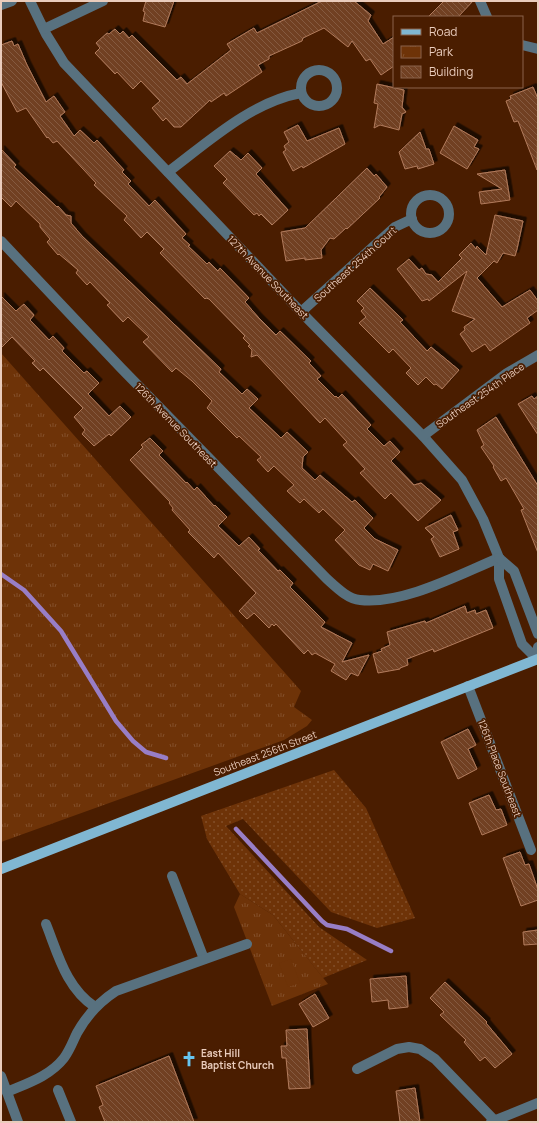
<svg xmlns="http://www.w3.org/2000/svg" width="539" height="1123" font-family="Manrope,sans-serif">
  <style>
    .grass { fill: url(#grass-dots) }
    .park { fill: url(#park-tufts) }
    .pitch { fill: #6e3308 }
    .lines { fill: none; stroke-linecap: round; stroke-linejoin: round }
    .stream { stroke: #987ec6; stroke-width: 4.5 }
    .building { fill: url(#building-back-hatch); stroke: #b27b5c; filter: url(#shadow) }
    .minor { stroke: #58717f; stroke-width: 10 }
    .major { stroke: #80b7d2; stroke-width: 10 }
    .labels { text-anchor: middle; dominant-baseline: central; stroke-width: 3.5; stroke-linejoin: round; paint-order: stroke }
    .street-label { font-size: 10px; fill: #eaccbc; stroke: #4a1d00 }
    .poi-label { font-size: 10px; font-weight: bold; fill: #eaccbc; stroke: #4a1d00; text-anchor: start }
  </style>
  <defs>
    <pattern id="grass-dots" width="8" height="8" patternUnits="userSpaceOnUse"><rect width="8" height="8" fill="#6e3308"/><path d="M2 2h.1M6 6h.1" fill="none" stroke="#834f2a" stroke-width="1.8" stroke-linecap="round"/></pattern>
    <pattern id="park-tufts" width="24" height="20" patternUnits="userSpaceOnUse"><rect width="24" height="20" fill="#6e3308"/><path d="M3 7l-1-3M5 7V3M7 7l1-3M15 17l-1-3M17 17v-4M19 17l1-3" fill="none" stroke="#834f2a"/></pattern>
    <pattern id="building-back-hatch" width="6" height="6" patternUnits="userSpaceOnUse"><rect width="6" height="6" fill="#714022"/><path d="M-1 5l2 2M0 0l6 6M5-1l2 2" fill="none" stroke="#855a40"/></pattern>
    <filter id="shadow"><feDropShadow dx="3.5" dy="-3.5" stdDeviation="0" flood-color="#0009"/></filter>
  </defs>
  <rect width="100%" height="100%" fill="#4a1d00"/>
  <polygon class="grass" points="334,770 366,808 415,918 377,928 331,912 243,819 226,826 319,927 367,960 323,978 273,915 240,894 207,839 201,816"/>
  <g class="park">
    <polygon points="1,353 301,691 294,707 312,720 307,726 284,740 1,842"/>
    <polygon points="240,894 273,915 328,984 272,1006 234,907"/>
  </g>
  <polygon class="pitch" points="291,959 300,983 288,987 279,963"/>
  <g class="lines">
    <g class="stream">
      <polyline points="1,574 24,590 61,631 116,721 133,741 146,752 166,758"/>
      <polyline points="236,829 322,921 327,925 347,929 391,951"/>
    </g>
  </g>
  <g class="building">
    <polygon points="146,1 174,1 165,27 143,21 145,12 143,11"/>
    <polygon points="322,1 354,1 371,15 368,21 383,44 394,37 394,66 381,75 370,59 366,61 352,41 348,47 324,28 303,38 302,41 269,56 269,59 258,65 262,72 226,96 224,93 211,102 210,100 181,127 174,127 166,118 163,121 152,108 160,101 141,81 133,89 117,72 115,74 95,53 100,48 96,43 107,33 109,34 115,29 120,34 123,31 129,38 132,35 177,80 181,77 187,84 231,50 227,44 254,28 257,33"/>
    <polygon points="444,1 473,1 458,17 428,17"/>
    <polygon points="12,41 14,46 18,44 27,65 46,102 54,96 65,112 60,116 74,136 80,130 94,143 97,140 124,170 122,172 131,181 128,184 149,206 155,200 186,234 182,238 190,245 188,246 207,264 209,262 218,271 220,268 249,298 245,302 258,317 276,335 280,331 311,361 309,363 321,376 317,379 335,397 336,396 338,398 342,394 371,425 367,429 384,446 390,441 400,452 391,461 414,485 421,483 441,500 418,521 391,493 385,499 360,473 365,469 343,445 347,442 325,418 320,423 257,355 251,357 252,350 248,346 250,345 243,338 245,336 209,299 206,298 205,299 160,253 164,249 147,232 141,238 130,226 124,220 127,216 94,185 96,183 57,141 53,143 48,137 47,138 26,108 17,112 1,82 1,45"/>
    <polygon points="377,84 404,90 402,107 406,112 402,114 399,130 380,125 374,128 378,104 374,103"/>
    <polygon points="533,87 538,99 537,170 518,121 514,122 506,101 511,99 510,96"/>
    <polygon points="298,125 307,141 339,128 345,144 303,168 302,166 293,171 283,152 286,150 284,146 289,142 284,132"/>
    <polygon points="454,126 478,140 474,147 479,149 467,169 440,153"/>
    <polygon points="420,132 426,149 429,149 434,164 418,169 417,166 405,169 399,152"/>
    <polygon points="1,149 16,165 14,167 57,207 58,206 66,215 71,216 71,223 82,236 221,369 219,372 242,394 247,389 258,399 249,408 281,438 287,432 308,452 303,457 302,468 315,480 320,475 352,502 355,500 373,518 364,528 375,539 398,550 388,571 373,564 370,570 359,565 335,540 345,530 323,509 319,513 304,499 300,503 287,491 294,485 274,466 268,472 257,460 261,457 239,436 237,438 207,408 212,401 192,381 176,368 172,372 143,342 149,337 128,317 123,322 107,305 110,303 90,282 87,285 76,273 78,270 59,254 58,255 47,242 50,239 40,227 40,224 16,201 11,207 1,197"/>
    <polygon points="230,151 241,160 248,153 262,168 256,174 288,210 272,225 261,214 259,216 257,213 254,215 223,183 227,179 214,166"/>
    <polygon points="367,168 374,176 376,174 387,187 379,197 380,198 347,229 346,228 334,239 330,238 321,250 322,258 305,260 305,258 286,261 281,232 305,228"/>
    <polygon points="505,170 510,200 481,204 479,192 502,189 477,174"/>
    <polygon points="495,215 523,221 517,249 515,256 503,253 497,263 494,261 477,278 502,307 530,290 538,301 538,310 527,318 530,323 490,351 485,344 472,352 460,334 465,330 464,327 475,319 452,311 467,271 429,301 428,299 422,301 397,269 409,259 419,270 422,268 426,274 432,275 438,282 462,258 459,255 471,243 476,249 477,246 486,255"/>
    <polygon points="370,288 403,320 400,322 427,351 431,347 459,370 442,389 436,384 434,385 426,377 418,385 406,373 411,368 393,349 389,353 359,323 366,317 361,311 364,308 357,301"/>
    <polygon points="1,296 16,311 24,304 34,315 30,320 49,340 53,336 64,348 62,351 84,373 87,371 99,383 88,394 109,416 120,406 131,417 111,436 109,434 94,446 82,434 85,430 74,417 83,408 43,368 40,371 32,363 35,361 12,337 1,348"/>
    <polygon points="532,396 534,399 538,396 538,435 518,404"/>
    <polygon points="496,417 538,486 538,553 521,510 524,509 506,478 501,481 493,467 494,466 481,447 484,445 477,430"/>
    <polygon points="150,438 163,451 159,455 186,483 187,482 194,490 197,487 214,506 215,505 227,517 218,526 239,546 249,537 260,549 258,550 278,571 280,570 293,583 290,587 325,622 321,627 352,643 342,662 369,655 358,676 351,673 346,680 331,671 335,664 315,653 312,655 308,650 304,654 276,624 274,626 272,624 269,628 254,613 247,619 239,611 256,593 218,553 214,558 188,532 190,530 172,510 173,508 169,503 170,502 130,460 143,447 141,445"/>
    <polygon points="451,515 458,530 453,532 459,549 440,557 431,539 434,537 425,528"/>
    <polygon points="465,606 467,613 475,610 476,614 486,610 493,628 434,652 433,649 407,659 408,665 400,668 400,669 378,673 373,654 382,651 381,649 390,645 387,632 425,621 426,623"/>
    <polygon points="468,729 476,745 468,749 477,769 458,779 441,742"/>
    <polygon points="489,795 496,810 501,809 507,825 482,835 469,803"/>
    <polygon points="520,852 525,865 529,864 538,890 538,900 521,906 503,858"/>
    <polygon points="538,930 538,944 524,945 523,932"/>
    <polygon points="406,976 408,1007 389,1009 388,1000 372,1002 370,979"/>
    <polygon points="445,982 487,1022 486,1023 512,1054 495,1068 485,1057 480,1061 464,1042 466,1040 440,1015 444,1012 430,998"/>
    <polygon points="315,994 329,1018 313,1027 299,1004"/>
    <polygon points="307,1029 310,1088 289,1089 286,1058 282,1058 281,1046 287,1046 286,1030"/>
    <polygon points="169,1056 194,1122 105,1122 99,1107 103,1105 96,1086"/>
    <polygon points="415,1088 420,1122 400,1122 396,1091"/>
  </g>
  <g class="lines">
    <g class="minor">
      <polyline points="30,1 46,34 64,63 301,312 423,436 462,480 483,519 499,558 499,579 522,644 537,659"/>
      <polyline points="480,1 487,17"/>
      <polyline points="1,5 12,1"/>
      <polyline points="44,29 103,1"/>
      <polyline points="522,45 538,49"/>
      <circle cx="319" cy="88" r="18"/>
      <path d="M 168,172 C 208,142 251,102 301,93"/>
      <circle cx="430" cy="214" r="19"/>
      <path d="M 1,241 L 121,368 L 327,579 C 337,588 348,599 360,600 C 403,605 460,574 499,558"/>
      <polyline points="301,312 395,227 412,219"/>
      <polyline points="423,436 507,373 538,355"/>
      <polyline points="499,558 514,571 538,634"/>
      <polyline points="537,659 538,647"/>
      <polyline points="468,686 531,850"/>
      <polyline points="172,876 204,959"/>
      <path d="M 46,924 C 58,954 66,988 95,1007"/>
      <polyline points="357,1069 397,1049 409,1047 420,1049 435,1059 496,1122"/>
      <polyline points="1,1076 18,1122"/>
      <polyline points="58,1090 71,1122"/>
      <path d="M 7,1092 C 28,1083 50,1076 64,1058 C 70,1050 73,1041 77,1033 C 87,1015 99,1002 116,991 L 247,944"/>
      <polyline points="491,1122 538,1103"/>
    </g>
    <polyline class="major" points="1,869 538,659"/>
  </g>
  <defs>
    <g id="church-bare" transform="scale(1.2)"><path d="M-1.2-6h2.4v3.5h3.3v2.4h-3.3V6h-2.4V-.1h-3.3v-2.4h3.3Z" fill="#67c4ef" stroke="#4a1d00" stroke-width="2.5" paint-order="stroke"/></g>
  </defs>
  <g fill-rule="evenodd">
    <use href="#church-bare" x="189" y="1059"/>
  </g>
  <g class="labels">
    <g class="street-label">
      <text transform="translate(355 264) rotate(-42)">Southeast 254th Court</text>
      <text transform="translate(268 277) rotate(46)">127th Avenue Southeast</text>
      <text transform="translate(480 395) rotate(-35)">Southeast 254th Place</text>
      <text transform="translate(176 425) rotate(46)">126th Avenue Southeast</text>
      <text transform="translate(265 753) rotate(-21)">Southeast 256th Street</text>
      <text transform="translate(500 768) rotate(69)">126th Place Southeast</text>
    </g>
    <g class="poi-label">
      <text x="201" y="1053">East Hill<tspan x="201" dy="12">Baptist Church</tspan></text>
    </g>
  </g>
  <rect width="539" height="1123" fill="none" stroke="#eaccbc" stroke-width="4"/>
  <rect x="393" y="16" width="130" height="72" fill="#4a1d00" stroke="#8a634b"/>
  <rect x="401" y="29" width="20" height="6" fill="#80b7d2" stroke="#8a634b"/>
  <text x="429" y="36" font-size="12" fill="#eaccbc">Road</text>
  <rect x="401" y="46" width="20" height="12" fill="url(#park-tufts)" stroke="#8a634b"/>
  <text x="429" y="56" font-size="12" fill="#eaccbc">Park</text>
  <rect x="401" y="66" width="20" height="12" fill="url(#building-back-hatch)" stroke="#8a634b"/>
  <text x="429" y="76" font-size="12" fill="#eaccbc">Building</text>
</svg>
